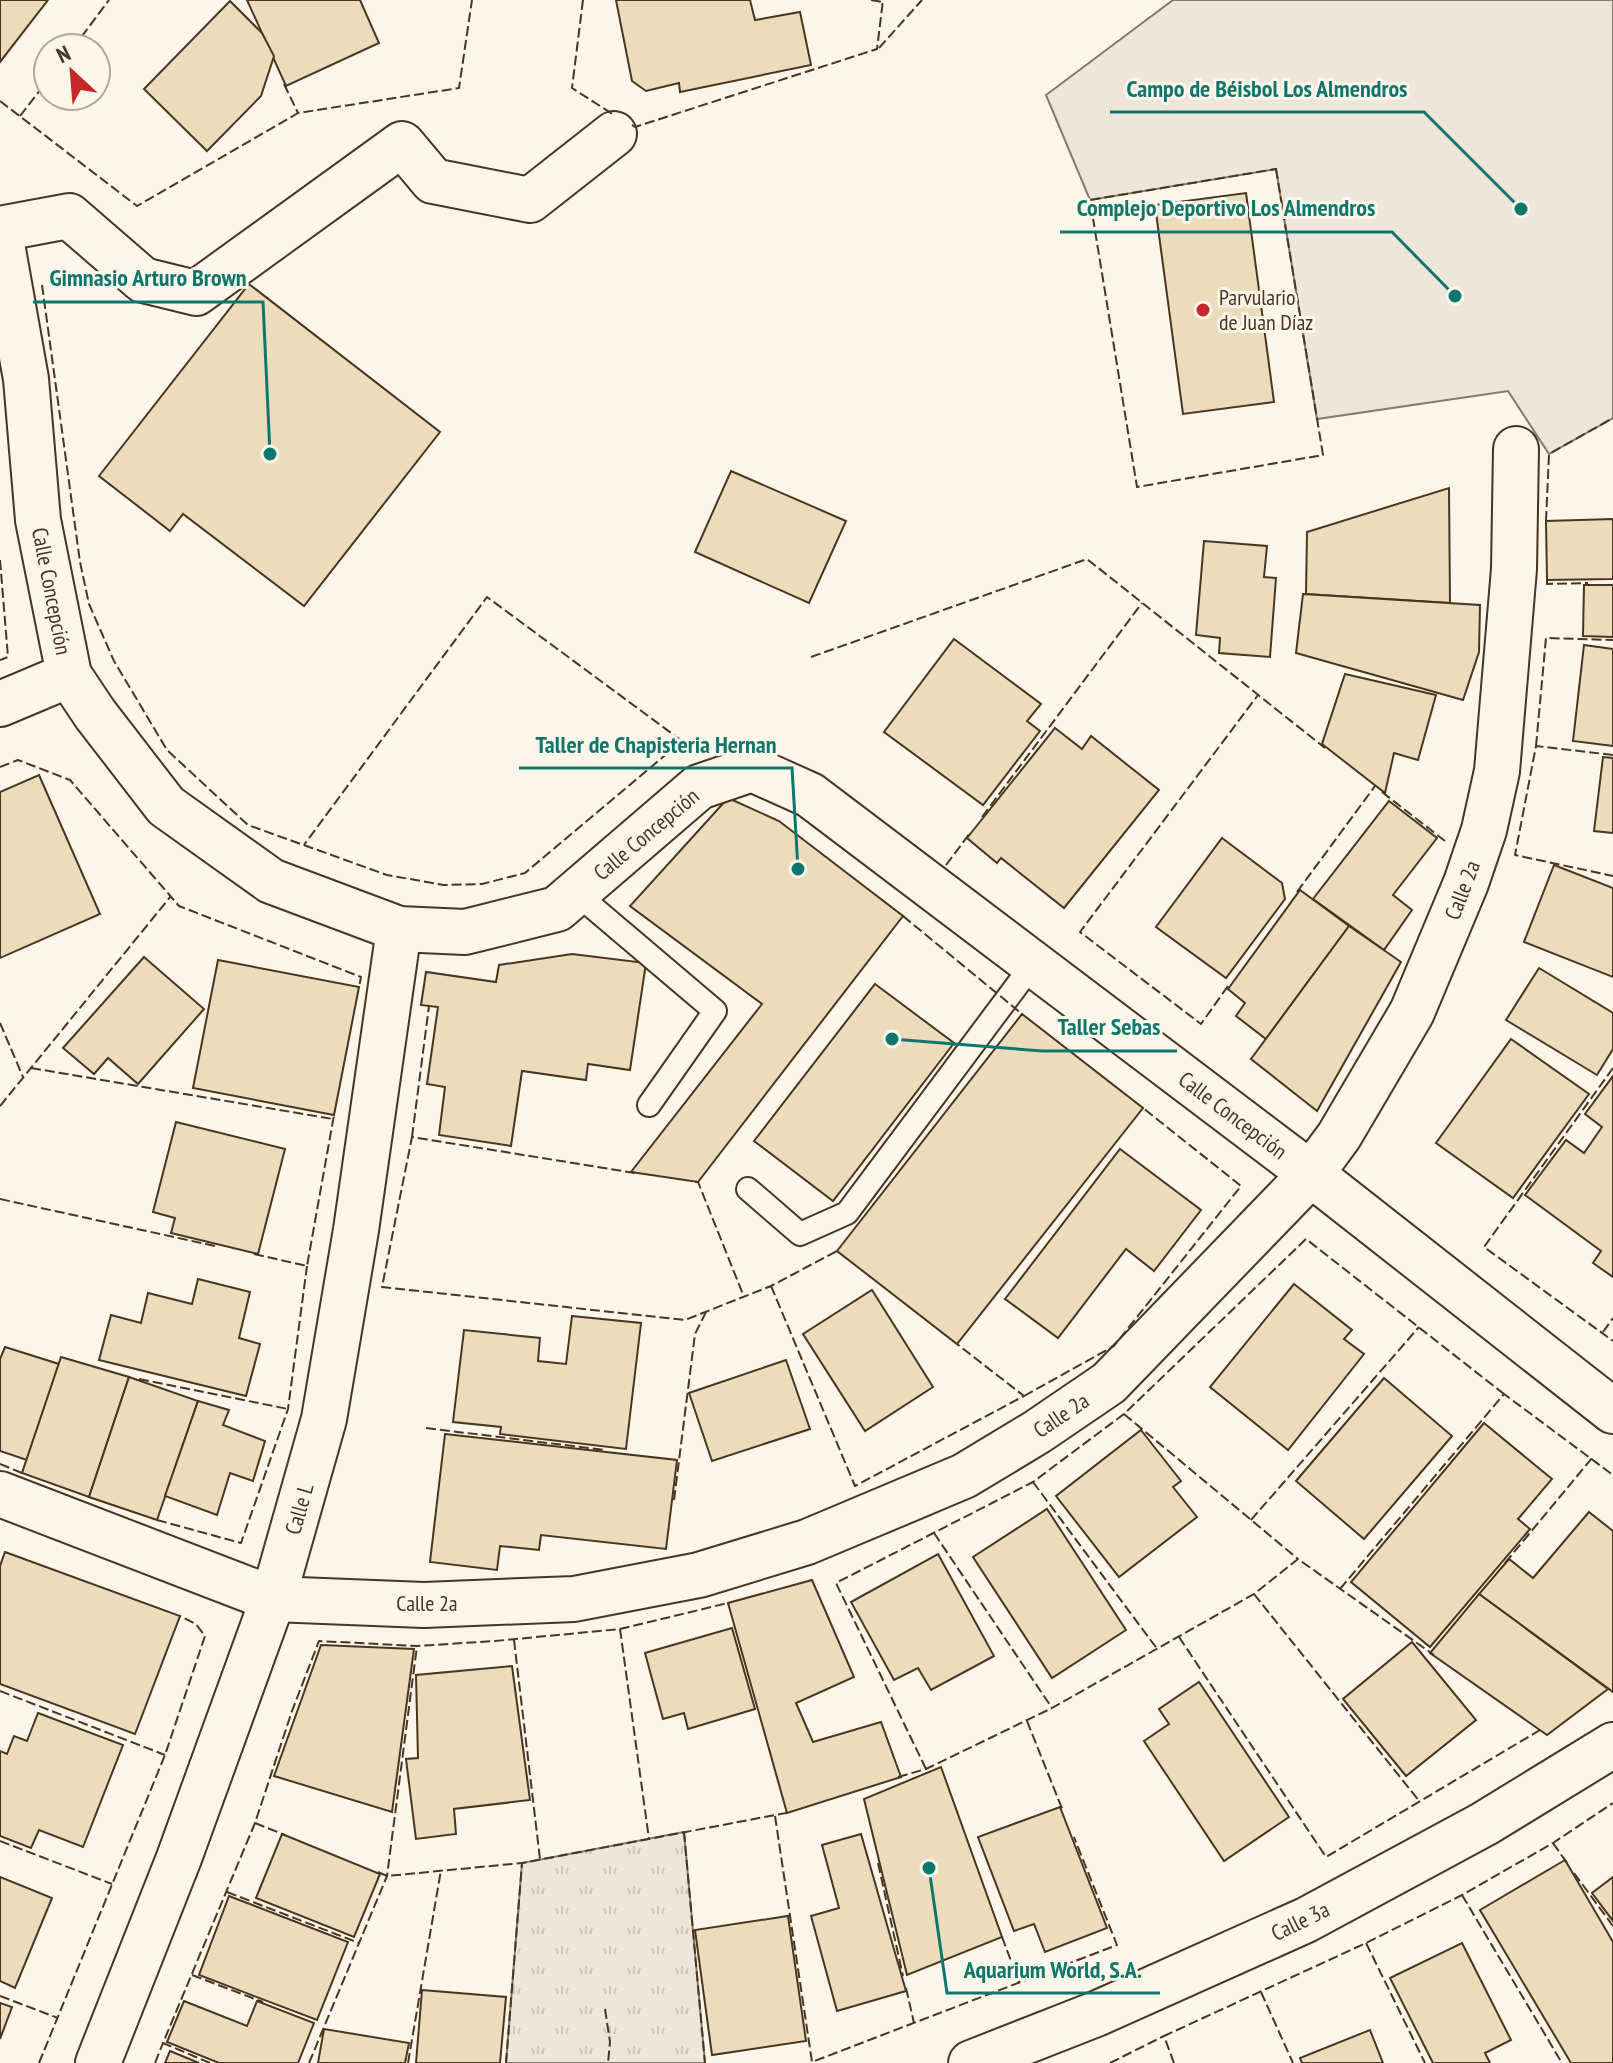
<svg xmlns="http://www.w3.org/2000/svg" width="1613" height="2063" font-family="'PT Sans Narrow',sans-serif">
  <style>
    .grass { fill: url(#grass-tufts); stroke: #887966; stroke-width: 2 }
    .garden { fill: #ede6d9; stroke: #887966; stroke-width: 2 }
    .building { fill: #ecdcbc; stroke: #4a3520; stroke-width: 2 }
    .lines { fill: none; stroke-linecap: round; stroke-linejoin: round }
    .service-casing { stroke: #4a3520; stroke-width: 26 }
    .minor-casing { stroke: #4a3520; stroke-width: 48 }
    .tertiary-casing { stroke: #4a3520; stroke-width: 48 }
    .service { stroke: #fbf6e9; stroke-width: 22 }
    .minor { stroke: #fbf6e9; stroke-width: 44 }
    .tertiary { stroke: #fbf6e9; stroke-width: 44 }
    .fence { stroke: #4a3520; stroke-width: 2; stroke-dasharray: 10 4; stroke-linecap: butt }
    .poi-dot { fill: #c62828; stroke: #fbf6e9; stroke-width: 3 }
    .labels { text-anchor: middle; dominant-baseline: central; stroke-width: 6; stroke-linejoin: round; paint-order: stroke }
    .poi-label { font-size: 22px; fill: #4a3520; stroke: #fbf6e9; text-anchor: start }
    .street-label { font-size: 22px; fill: #4a3520; stroke: #fbf6e9 }
    .leader { fill: none; stroke: #0f766e; stroke-width: 3 }
    .callout-dot { fill: #0f766e; stroke: #fbf6e9; stroke-width: 3 }
    .callout-label { font-size: 24px; text-anchor: middle; font-weight: bold; fill: #0f766e; stroke: #fbf6e9; stroke-width: 6; stroke-linejoin: round; paint-order: stroke }
  </style>
  <defs>
    <pattern id="grass-tufts" width="24" height="20" patternUnits="userSpaceOnUse" patternTransform="scale(2)"><rect width="24" height="20" fill="#ede6d9"/><path d="M3 7l-1-3M5 7V3M7 7l1-3M15 17l-1-3M17 17v-4M19 17l1-3" fill="none" stroke="#cdc6ba"/></pattern>
  </defs>
  <rect width="100%" height="100%" fill="#fbf6e9"/>
  <polygon class="grass" points="684,1832 705,2063 506,2063 522,1863"/>
  <polygon class="garden" points="1173,0 1613,0 1613,418 1549,454 1508,391 1317,419 1276,169 1090,200 1046,95"/>
  <g class="building">
    <polygon points="0,0 48,0 0,62"/>
    <polygon points="247,0 360,0 379,43 286,86"/>
    <polygon points="616,0 750,0 755,20 800,12 811,65 680,92 679,83 646,91 632,81"/>
    <polygon points="230,1 262,33 274,56 261,96 207,151 144,89"/>
    <polygon points="1246,193 1274,402 1183,414 1155,205"/>
    <polygon points="249,284 440,432 304,606 183,514 170,531 99,476"/>
    <polygon points="731,471 846,521 809,603 695,552"/>
    <polygon points="1449,488 1450,603 1306,594 1307,532"/>
    <polygon points="1613,519 1613,579 1547,580 1546,521"/>
    <polygon points="1204,541 1267,546 1264,577 1276,578 1270,657 1219,653 1220,638 1196,635"/>
    <polygon points="1584,585 1613,585 1613,637 1583,636"/>
    <polygon points="1303,594 1480,605 1479,652 1463,700 1296,653"/>
    <polygon points="954,639 1041,704 1027,721 1040,731 983,805 884,732"/>
    <polygon points="1584,645 1613,649 1613,746 1573,741"/>
    <polygon points="1345,674 1436,695 1418,760 1394,753 1385,793 1322,744"/>
    <polygon points="1055,728 1082,749 1091,736 1159,790 1064,908 1001,858 997,863 967,838"/>
    <polygon points="1603,757 1613,758 1613,833 1594,831"/>
    <polygon points="39,775 100,914 0,958 0,792"/>
    <polygon points="728,798 779,821 903,916 698,1182 631,1172 762,1004 630,906"/>
    <polygon points="1389,801 1437,838 1393,895 1412,910 1384,950 1313,899"/>
    <polygon points="1222,838 1282,883 1285,899 1226,978 1156,927"/>
    <polygon points="1554,865 1613,888 1613,977 1524,942"/>
    <polygon points="1300,890 1349,926 1266,1039 1236,1016 1245,1003 1228,989"/>
    <polygon points="1349,926 1401,962 1317,1111 1251,1059"/>
    <polygon points="572,954 646,963 630,1070 588,1064 586,1080 522,1071 511,1146 439,1135 445,1087 427,1084 438,1007 421,1005 426,972 496,982 499,965"/>
    <polygon points="144,957 204,1009 138,1084 108,1058 94,1074 63,1048"/>
    <polygon points="218,960 359,987 334,1115 193,1088"/>
    <polygon points="1539,968 1613,1013 1613,1049 1597,1075 1506,1020"/>
    <polygon points="875,984 954,1043 833,1201 754,1141"/>
    <polygon points="1022,1014 1143,1108 957,1344 837,1251"/>
    <polygon points="1511,1039 1589,1094 1513,1198 1436,1143"/>
    <polygon points="1613,1076 1613,1277 1593,1263 1601,1251 1525,1195 1566,1140 1584,1153 1602,1127 1585,1114"/>
    <polygon points="176,1122 285,1149 258,1254 171,1233 175,1218 153,1212"/>
    <polygon points="1120,1149 1201,1210 1154,1271 1126,1249 1058,1338 1005,1299"/>
    <polygon points="198,1279 250,1292 239,1338 260,1344 246,1396 99,1360 111,1315 141,1323 148,1293 192,1304"/>
    <polygon points="1294,1284 1352,1330 1344,1339 1364,1354 1288,1450 1210,1387"/>
    <polygon points="872,1290 933,1387 865,1431 803,1334"/>
    <polygon points="572,1316 641,1323 626,1449 500,1434 501,1427 453,1422 464,1330 540,1338 538,1361 566,1364"/>
    <polygon points="5,1347 59,1364 27,1460 0,1451 0,1359"/>
    <polygon points="61,1357 129,1377 89,1497 22,1473"/>
    <polygon points="786,1360 810,1429 712,1461 689,1393"/>
    <polygon points="129,1377 198,1401 157,1520 89,1497"/>
    <polygon points="1384,1378 1452,1436 1364,1539 1296,1481"/>
    <polygon points="198,1401 229,1410 223,1425 265,1441 253,1481 230,1473 217,1515 165,1496"/>
    <polygon points="1484,1423 1552,1479 1518,1519 1530,1529 1430,1647 1351,1582"/>
    <polygon points="1141,1430 1181,1481 1173,1487 1197,1517 1119,1577 1056,1496"/>
    <polygon points="445,1434 677,1460 666,1549 541,1535 539,1550 500,1546 497,1570 430,1562"/>
    <polygon points="1047,1509 1126,1630 1052,1678 973,1557"/>
    <polygon points="1589,1512 1613,1531 1613,1692 1479,1594 1509,1559 1533,1578"/>
    <polygon points="5,1552 180,1616 135,1734 0,1684 0,1566"/>
    <polygon points="938,1554 994,1656 931,1690 918,1668 894,1680 851,1602"/>
    <polygon points="812,1580 854,1677 796,1703 813,1742 881,1722 901,1777 787,1813 728,1603"/>
    <polygon points="1479,1594 1608,1689 1547,1735 1430,1653"/>
    <polygon points="732,1628 755,1709 688,1729 684,1713 663,1719 645,1653"/>
    <polygon points="1412,1642 1476,1720 1406,1776 1343,1699"/>
    <polygon points="321,1645 414,1649 392,1812 274,1776"/>
    <polygon points="512,1666 530,1800 454,1809 456,1834 416,1839 406,1759 418,1758 416,1675"/>
    <polygon points="1199,1682 1289,1817 1224,1861 1144,1741 1169,1724 1159,1709"/>
    <polygon points="38,1713 123,1745 83,1847 39,1830 31,1848 0,1836 0,1751 7,1754 14,1736 27,1741"/>
    <polygon points="941,1767 1002,1937 907,1975 864,1799"/>
    <polygon points="1060,1807 1107,1928 1045,1952 1034,1924 1014,1931 978,1837"/>
    <polygon points="282,1834 380,1874 354,1937 256,1898"/>
    <polygon points="861,1834 906,1991 837,2011 811,1916 839,1908 822,1845"/>
    <polygon points="1565,1860 1613,1942 1613,2063 1571,2063 1480,1910"/>
    <polygon points="0,1877 52,1898 15,1988 0,1981"/>
    <polygon points="1613,1877 1613,1921 1592,1893"/>
    <polygon points="229,1896 348,1942 317,2020 199,1975"/>
    <polygon points="788,1916 806,2041 712,2055 695,1930"/>
    <polygon points="1462,1943 1511,2040 1485,2053 1490,2063 1433,2063 1390,1978"/>
    <polygon points="422,1990 506,1997 500,2063 416,2063"/>
    <polygon points="184,2001 247,2026 257,2001 314,2023 298,2063 219,2063 167,2042"/>
    <polygon points="0,2003 12,2007 0,2039"/>
    <polygon points="324,2029 409,2043 405,2063 318,2063"/>
    <polygon points="1370,2030 1383,2063 1302,2063 1300,2058"/>
    <polygon points="170,2051 199,2063 165,2063"/>
  </g>
  <g class="lines">
    <g class="service-casing">
      <g id="service">
        <polyline points="576,893 715,1011 649,1105"/>
        <polyline points="748,1189 800,1234 847,1213 1033,964"/>
      </g>
    </g>
    <g class="minor-casing">
      <g id="minor">
        <polyline points="0,229 69,216 143,280 196,293 402,144 433,181 530,200 614,134"/>
        <polyline points="0,233 26,379 38,520 69,675 95,714 166,806 271,881 399,929 465,932 557,909 699,787 752,769 810,795 1311,1174 1613,1411"/>
        <polyline points="0,704 69,675"/>
        <polyline points="0,1494 273,1599 424,1605 574,1599 699,1575 807,1542 964,1476 1037,1432 1109,1383 1311,1174 1339,1136 1412,1012 1466,883 1484,830 1497,771 1514,569 1516,449"/>
        <polyline points="98,2063 179,1858 273,1599 324,1419 356,1230 399,929"/>
      </g>
    </g>
    <g class="tertiary-casing">
      <polyline id="tertiary" points="971,2063 1096,2014 1306,1920 1484,1824 1613,1745"/>
    </g>
    <use href="#service" class="service"/>
    <use href="#minor" class="minor"/>
    <use href="#tertiary" class="tertiary"/>
    <g class="fence">
      <polyline points="583,0 572,88 614,115"/>
      <polyline points="871,0 883,2"/>
      <polyline points="73,48 109,0"/>
      <polyline points="879,48 922,0"/>
      <polyline points="284,84 298,113"/>
      <polyline points="0,101 137,206 298,113 459,88 472,0"/>
      <polyline points="20,116 48,80"/>
      <polyline points="632,125 635,127 877,49 883,0"/>
      <polygon points="1276,169 1323,455 1137,487 1090,200"/>
      <polyline points="42,285 80,562 89,604 114,661 167,750 248,825 387,875 444,885 482,884 525,873 682,741 487,597 304,845"/>
      <polyline points="1546,521 1549,454 1613,418"/>
      <polyline points="0,560 8,657 0,660"/>
      <polyline points="1547,580 1547,584 1588,583"/>
      <polyline points="811,657 1087,559 1325,748"/>
      <polyline points="1536,746 1546,638 1613,640"/>
      <polyline points="1613,755 1536,746 1515,855 1613,876"/>
      <polyline points="0,767 18,760 70,780 179,906 361,977 359,987"/>
      <polyline points="1382,792 1445,841"/>
      <polyline points="982,817 1142,603"/>
      <polyline points="946,865 970,833"/>
      <polyline points="1297,892 1375,786"/>
      <polyline points="903,916 1022,1014"/>
      <polyline points="1228,986 1201,1024 1080,932 1258,695"/>
      <polyline points="0,1023 23,1077"/>
      <polyline points="31,1068 333,1119"/>
      <polyline points="1613,1068 1484,1247 1613,1341"/>
      <polyline points="0,1106 171,896"/>
      <polyline points="412,1137 429,1006"/>
      <polyline points="635,1173 412,1137 382,1287 685,1320 771,1286 837,1251"/>
      <polyline points="695,1182 698,1182 744,1297"/>
      <polyline points="0,1199 215,1246"/>
      <polyline points="254,1254 307,1266 334,1115"/>
      <polyline points="771,1286 855,1486 1024,1396 957,1344"/>
      <polyline points="1603,1332 1613,1318"/>
      <polyline points="139,1379 288,1409"/>
      <polyline points="1024,1396 1114,1346 1241,1186 1143,1108"/>
      <polyline points="1124,1414 1298,1559"/>
      <polyline points="426,1428 605,1450"/>
      <polyline points="0,1464 22,1473"/>
      <polyline points="1033,1482 1158,1650"/>
      <polyline points="674,1500 695,1334 706,1312"/>
      <polyline points="157,1520 241,1543 288,1409 307,1266"/>
      <polyline points="1251,1520 1419,1327"/>
      <polyline points="934,1533 1052,1708"/>
      <polyline points="1505,1563 1592,1458"/>
      <polyline points="1340,1589 1504,1394 1613,1475"/>
      <polyline points="1254,1594 1420,1802"/>
      <polyline points="620,1629 649,1839"/>
      <polyline points="1179,1637 1326,1857 1540,1730"/>
      <polyline points="514,1640 540,1859"/>
      <polyline points="0,1691 165,1755"/>
      <polyline points="1027,1721 1063,1811"/>
      <polyline points="926,1769 836,1583 1033,1482 1124,1414 1306,1239 1504,1394"/>
      <polyline points="898,1777 926,1769 1052,1708 1254,1594 1298,1559 1434,1655"/>
      <polyline points="775,1816 812,2062 1117,1945 1074,1837"/>
      <polyline points="255,1823 285,1835"/>
      <polyline points="684,1832 705,2063"/>
      <polyline points="0,1841 112,1884"/>
      <polyline points="1553,1843 1567,1863"/>
      <polyline points="878,1863 903,1976"/>
      <polyline points="378,1872 387,1876 522,1863 791,1812"/>
      <polyline points="1574,1873 1613,1926"/>
      <polyline points="227,1892 359,1943"/>
      <polyline points="1462,1895 1562,2063"/>
      <polyline points="1002,1937 1019,1982"/>
      <polyline points="1366,1943 1425,2063"/>
      <polyline points="192,1975 263,2002"/>
      <polyline points="906,1988 914,2023"/>
      <polyline points="1261,1992 1293,2063"/>
      <polyline points="0,1996 58,2018"/>
      <polyline points="605,2009 610,2042 608,2063"/>
      <polyline points="39,2063 165,1755 205,1636 196,1624 180,1616"/>
      <polyline points="155,2063 163,2043"/>
      <polyline points="210,2063 163,2043 255,1823 292,1711 319,1641 417,1646 495,1641 620,1629 728,1603 729,1605"/>
      <polyline points="309,2063 387,1876 417,1646"/>
      <polyline points="408,2063 441,1870"/>
      <polyline points="506,2063 522,1863"/>
      <polyline points="1110,2063 1164,2036"/>
      <polyline points="1174,2063 1164,2036 1366,1943 1462,1895 1553,1843 1613,1803"/>
    </g>
  </g>
  <circle class="poi-dot" cx="1203" cy="310" r="8"/>
  <g class="labels">
    <g class="poi-label">
      <text x="1219" y="297">Parvulario<tspan x="1219" dy="25">de Juan Díaz</tspan></text>
    </g>
    <g class="street-label">
      <text transform="translate(52 591) rotate(79)">Calle Concepción</text>
      <text transform="translate(646 834) rotate(-40)">Calle Concepción</text>
      <text transform="translate(1462 890) rotate(-69)">Calle 2a</text>
      <text transform="translate(1233 1115) rotate(37)">Calle Concepción</text>
      <text transform="translate(1061 1415) rotate(-34)">Calle 2a</text>
      <text transform="translate(299 1509) rotate(-74)">Calle L</text>
      <text x="427" y="1603">Calle 2a</text>
      <text transform="translate(1300 1921) rotate(-26)">Calle 3a</text>
    </g>
  </g>
  <path class="leader" d="M1521 209L1424 112H1110M1455 296L1392 232H1060M270 454L263 302H33M798 869L792 768H519M892 1039L1042 1051H1177M929 1868L947 1993H1160"/>
  <g class="callout-dot">
    <circle cx="1521" cy="209" r="8"/>
    <circle cx="1455" cy="296" r="8"/>
    <circle cx="270" cy="454" r="8"/>
    <circle cx="798" cy="869" r="8"/>
    <circle cx="892" cy="1039" r="8"/>
    <circle cx="929" cy="1868" r="8"/>
  </g>
  <g class="callout-label">
    <text x="1267" y="97">Campo de Béisbol Los Almendros</text>
    <text x="1226" y="216">Complejo Deportivo Los Almendros</text>
    <text x="148" y="286">Gimnasio Arturo Brown</text>
    <text x="656" y="753">Taller de Chapisteria Hernan</text>
    <text x="1109" y="1035">Taller Sebas</text>
    <text x="1053" y="1978">Aquarium World, S.A.</text>
  </g>
  <g transform="translate(72 72) rotate(334)"><circle r="38" fill="#fbf6e9" stroke="#b4a999" stroke-width="2"/>
  <path d="M0-6L14 30L0 20L-14 30Z" fill="#c62828"/>
  <text y="-12" font-size="22" font-weight="bold" text-anchor="middle" fill="#4a3520">N</text>
  </g>
</svg>
